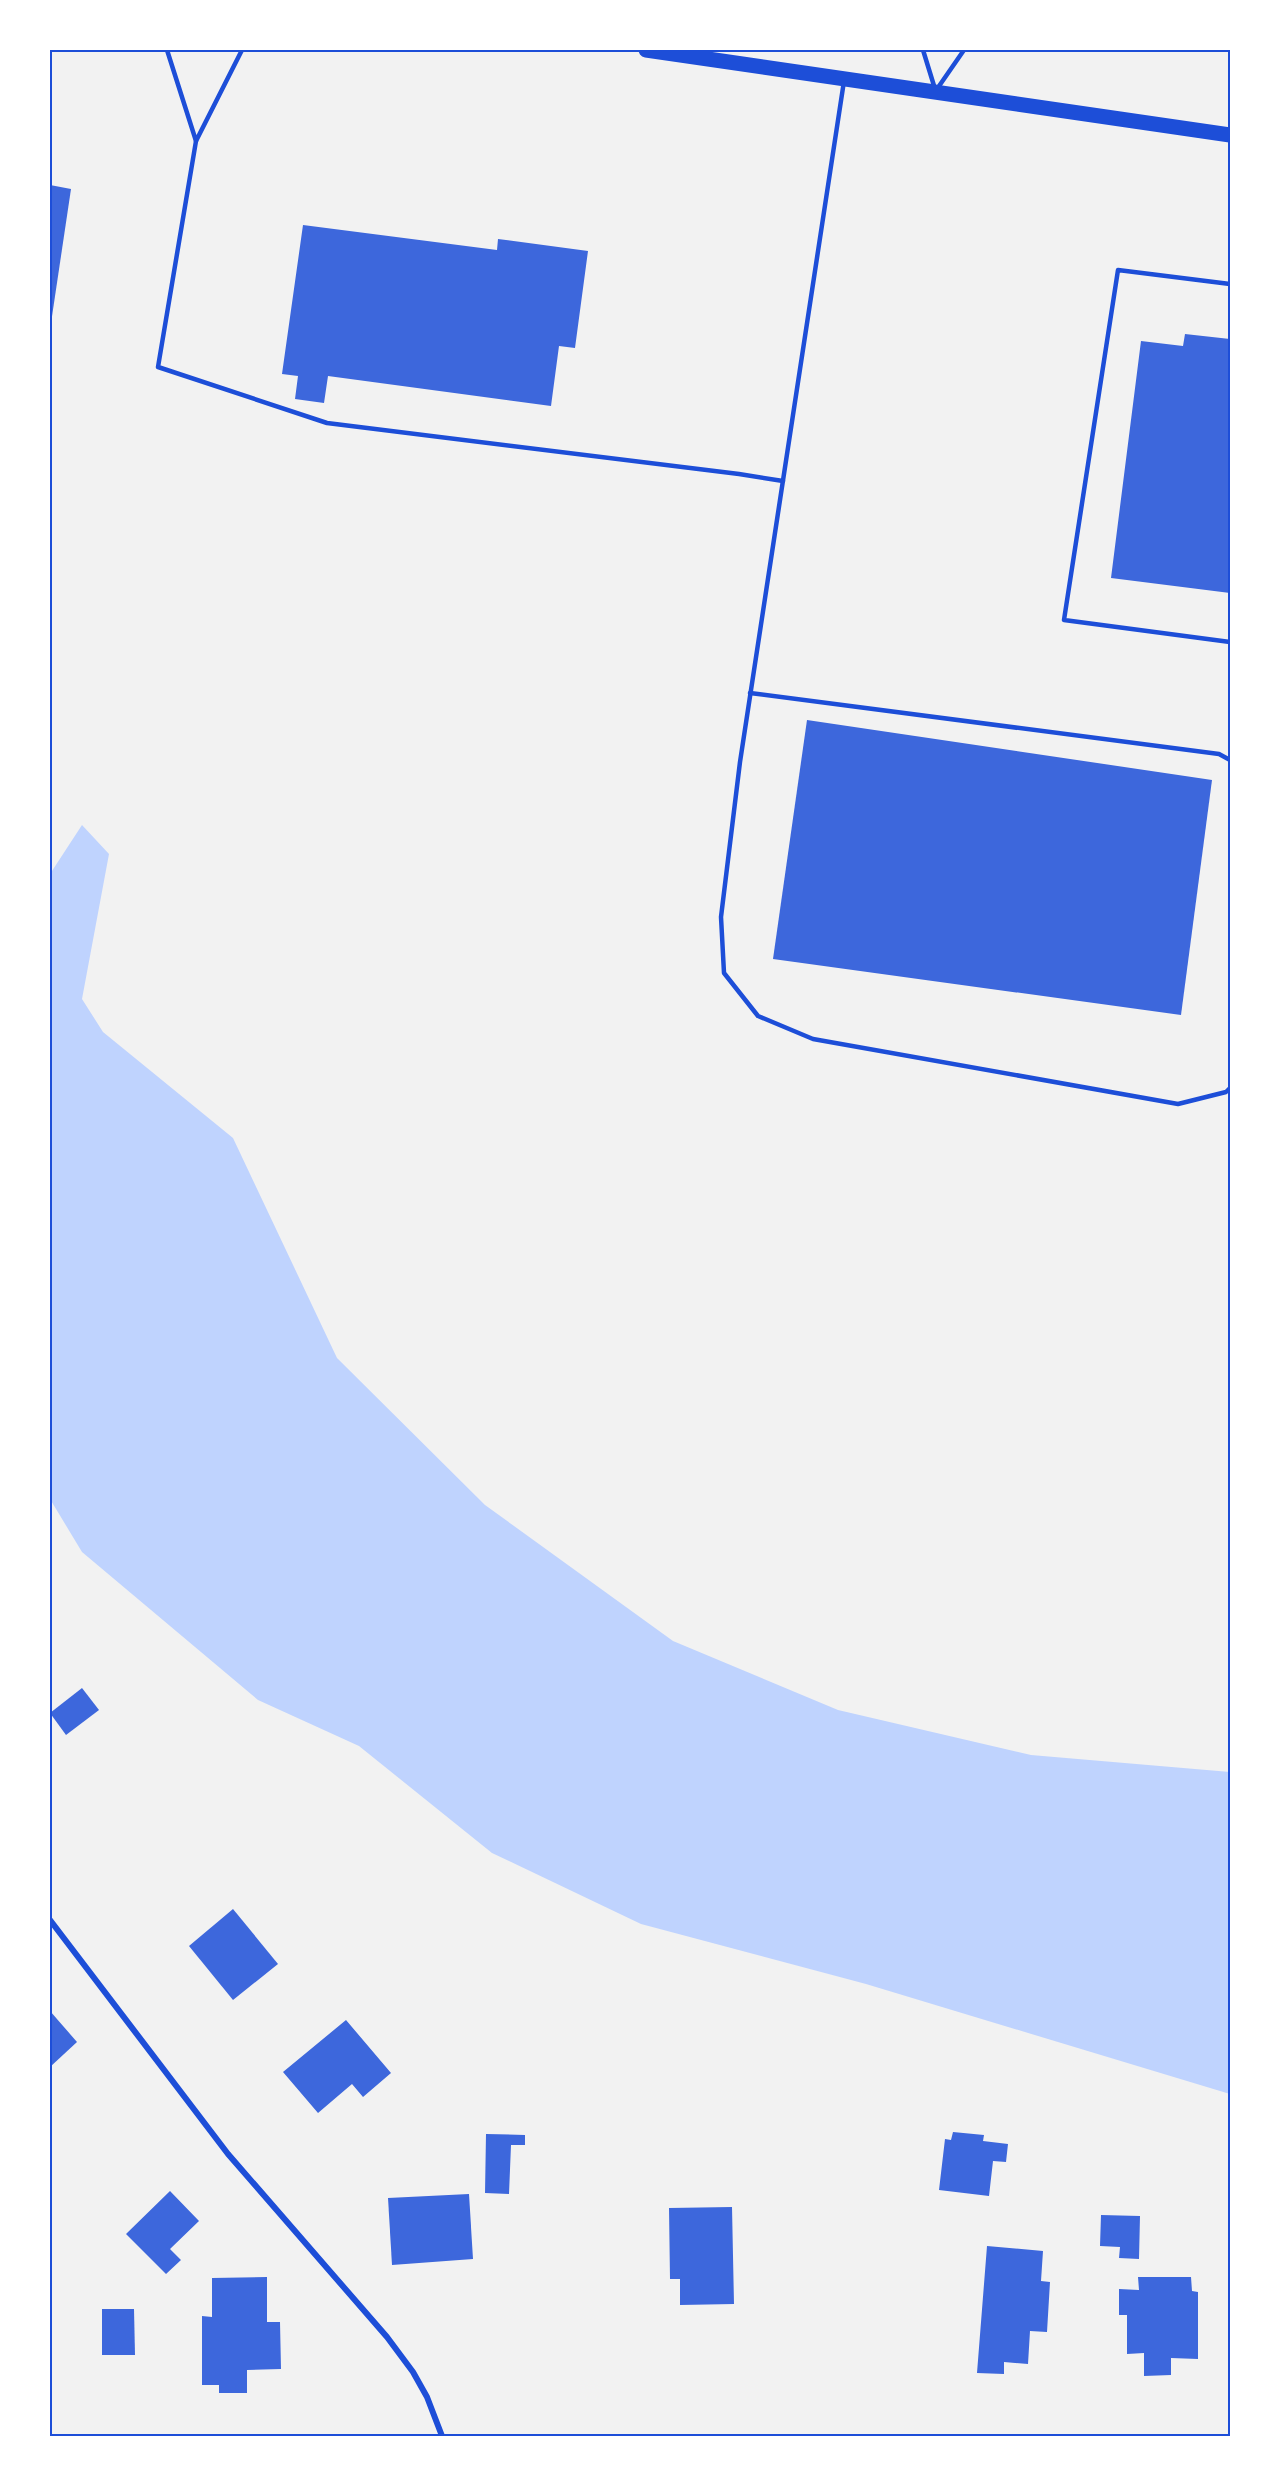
<svg xmlns="http://www.w3.org/2000/svg" width="1280" height="2486" font-family="'PT Serif',serif">
  <style>
    .water { fill: #bfd3fe }
    .building { fill: #3d67dc }
    .lines { fill: none; stroke-linecap: round; stroke-linejoin: round }
    .service { stroke: #1d4ed8; stroke-width: 4.5 }
    .minor { stroke: #1d4ed8; stroke-width: 6 }
    .primary { stroke: #1d4ed8; stroke-width: 15 }
    .neatline { fill: none; stroke: #1d4ed8; stroke-width: 2 }
  </style>
  <rect width="100%" height="100%" fill="#f2f2f2"/>
  <polygon class="water" points="82,825 109,854 82,999 103,1032 233,1138 337,1358 485,1505 673,1641 838,1710 1031,1755 1230,1772 1230,2094 866,1984 641,1924 492,1853 359,1746 258,1700 82,1552 50,1499 50,874"/>
  <g class="building">
    <polygon points="50,185 71,189 51,323 50,322"/>
    <polygon points="303,225 497,250 498,239 588,251 575,348 559,346 551,406 328,376 324,403 295,399 298,376 282,374"/>
    <polygon points="1185,334 1230,339 1230,593 1111,578 1141,341 1183,346"/>
    <polygon points="807,720 1212,780 1181,1015 773,959"/>
    <polygon points="82,1688 99,1710 66,1735 50,1713"/>
    <polygon points="233,1909 278,1964 233,2000 189,1946"/>
    <polygon points="50,2011 77,2042 50,2067"/>
    <polygon points="346,2020 391,2073 363,2097 352,2084 318,2113 283,2072"/>
    <polygon points="953,2132 984,2135 983,2141 1008,2144 1006,2162 993,2161 989,2196 939,2190 945,2139 951,2140"/>
    <polygon points="486,2134 525,2135 525,2145 511,2145 509,2194 485,2193"/>
    <polygon points="170,2191 199,2221 170,2249 181,2260 166,2274 126,2234"/>
    <polygon points="469,2194 473,2259 392,2265 388,2198"/>
    <polygon points="732,2207 734,2304 680,2305 680,2279 670,2279 669,2208"/>
    <polygon points="1101,2215 1140,2216 1139,2259 1119,2258 1120,2247 1100,2246"/>
    <polygon points="987,2246 1043,2251 1041,2281 1050,2282 1047,2332 1030,2331 1028,2364 1004,2362 1004,2374 977,2373"/>
    <polygon points="267,2277 267,2322 280,2322 281,2369 247,2370 247,2393 219,2393 219,2385 202,2385 202,2316 212,2317 212,2278"/>
    <polygon points="1138,2277 1191,2277 1192,2291 1198,2292 1198,2359 1171,2358 1171,2375 1144,2376 1144,2353 1127,2354 1127,2315 1119,2315 1119,2289 1139,2290"/>
    <polygon points="102,2309 134,2309 135,2355 102,2355"/>
  </g>
  <g class="lines">
    <g class="service">
      <polyline points="167,50 196,141 242,50"/>
      <polyline points="923,50 935,89"/>
      <polyline points="844,81 740,762 721,917 724,973 758,1016 813,1039 1178,1104 1226,1092 1230,1088"/>
      <polyline points="937,89 964,50"/>
      <polyline points="196,141 158,367 327,423 739,474 783,481"/>
      <polyline points="1230,284 1118,270 1064,620 1230,642"/>
      <polyline points="750,693 1219,754 1230,760"/>
    </g>
    <polyline class="minor" points="50,1920 228,2154 387,2337 413,2372 427,2397 442,2436"/>
    <polyline class="primary" points="646,50 1230,135"/>
  </g>
  <rect width="1280" height="2486" fill="none" stroke="#ffffff" stroke-width="102"/>
  <rect x="51" y="51" width="1178" height="2384" class="neatline"/>
</svg>
